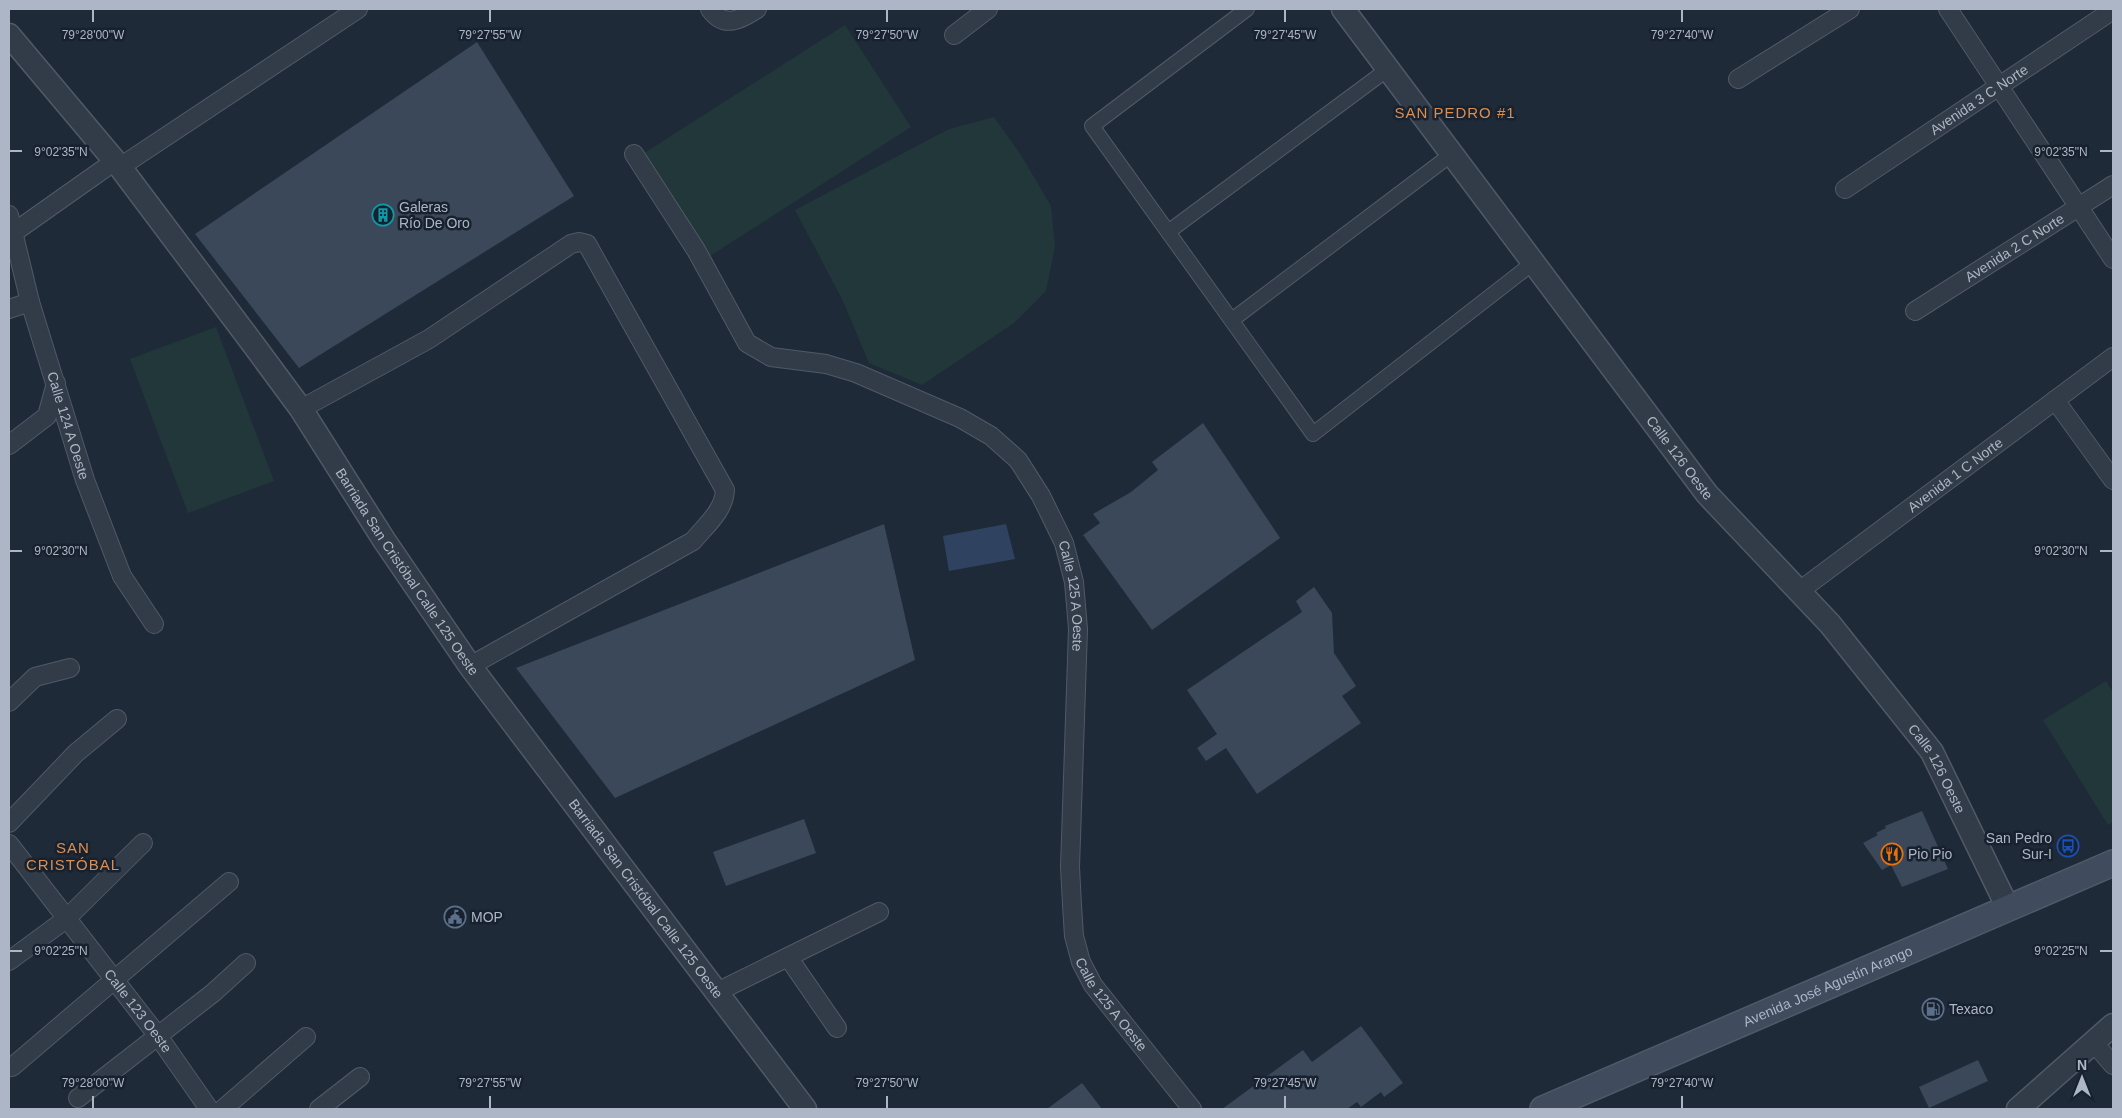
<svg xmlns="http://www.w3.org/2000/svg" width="2122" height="1118" font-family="Helvetica,sans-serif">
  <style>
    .green { fill: #21373a }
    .water { fill: #2f4360 }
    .building { fill: #3a4859 }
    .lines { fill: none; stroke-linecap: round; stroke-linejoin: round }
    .pedestrian-casing { stroke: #505967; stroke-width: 16 }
    .minor-casing { stroke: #505967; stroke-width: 20 }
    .tertiary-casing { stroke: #505967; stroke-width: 25 }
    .secondary-casing { stroke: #505967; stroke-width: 28 }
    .pedestrian { stroke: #323c49; stroke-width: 14 }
    .minor { stroke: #323c49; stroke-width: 18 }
    .tertiary { stroke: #323c49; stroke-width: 22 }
    .secondary { stroke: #404b5d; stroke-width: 25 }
    .ticks { fill: none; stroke: #acb6c6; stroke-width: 2 }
    .labels { text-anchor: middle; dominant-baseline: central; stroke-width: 5; stroke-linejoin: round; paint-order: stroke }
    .street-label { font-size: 14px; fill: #acb6c6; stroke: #18212e }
    .poi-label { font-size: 14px; fill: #acb6c6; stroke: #18212e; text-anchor: start }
    .neighbourhood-label { font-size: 15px; letter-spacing: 1px; fill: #db8e52; stroke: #18212e }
    .ticks-label { font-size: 12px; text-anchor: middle; fill: #acb6c6; stroke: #18212e; stroke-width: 5; stroke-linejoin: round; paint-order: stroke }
  </style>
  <rect width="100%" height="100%" fill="#1f2a39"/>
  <g class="green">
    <polygon points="845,25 911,127 707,258 641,155"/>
    <polygon points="994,117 1021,155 1051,206 1055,246 1046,291 1014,323 922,385 869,363 842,299 795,210 949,129"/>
    <polygon points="216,327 274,481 188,513 130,359"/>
    <polygon points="2106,681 2113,692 2113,822 2108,825 2043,720"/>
  </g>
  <polygon class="water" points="1006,524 1015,559 949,571 943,536"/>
  <g class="building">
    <polygon points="477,42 574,196 299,368 195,234"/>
    <polygon points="1203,423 1280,538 1152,630 1083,535 1100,523 1093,514 1131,492 1158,470 1152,462"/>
    <polygon points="884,524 915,660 615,798 516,668"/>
    <polygon points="1314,587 1332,613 1334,653 1356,686 1342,696 1361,723 1257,794 1226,748 1206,761 1197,748 1217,734 1187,690 1302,612 1296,601"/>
    <polygon points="1922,811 1948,869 1902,887 1891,865 1882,870 1863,843 1878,835 1876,833 1886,828 1885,826"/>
    <polygon points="804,819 816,853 726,886 713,852"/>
    <polygon points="1361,1026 1403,1083 1384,1097 1381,1092 1361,1107 1357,1102 1347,1109 1222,1109 1303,1050 1312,1062"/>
    <polygon points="1978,1060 1988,1081 1929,1108 1919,1087"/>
    <polygon points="1082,1083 1102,1109 1047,1109"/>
  </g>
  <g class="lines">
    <g class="pedestrian-casing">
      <g id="pedestrian">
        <polyline points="1247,9 1092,126 1313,434 1533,263"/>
        <polyline points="1168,232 1388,69"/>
        <polyline points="1232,320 1452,154"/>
      </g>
    </g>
    <g class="minor-casing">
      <g id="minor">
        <path d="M 710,9 C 724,29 740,20 757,9"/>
        <polyline points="1948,9 2113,259"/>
        <polyline points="954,35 988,9"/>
        <polyline points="1738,79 1850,9"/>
        <path id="s1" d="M 634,154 L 696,250 L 747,343 L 771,357 L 826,364 L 856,373 L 960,418 L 991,436 L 1018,460 L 1041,496 L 1064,543 L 1074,582 L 1078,629 L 1070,867 L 1072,905 L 1074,936 L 1081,962 L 1093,985 L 1192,1109"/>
        <polyline points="120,167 358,9"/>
        <path id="s2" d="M 1845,189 L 2113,10"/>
        <path id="s3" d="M 9,215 L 30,302 L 85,480 L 122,576 L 154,624"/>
        <polyline points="13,233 115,161"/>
        <polyline points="9,309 30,302"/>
        <path id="s4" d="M 1915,311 L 2113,185"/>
        <polyline points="2055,400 2113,480"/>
        <path d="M 301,409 L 429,339 L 571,244 L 579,242 L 587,244 L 725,490 C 724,511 706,525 693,541 L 470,666"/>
        <polyline points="9,445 47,416 56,383"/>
        <path id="s5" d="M 1798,592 L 2113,357"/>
        <polyline points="9,702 35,677 70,668"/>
        <polyline points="9,823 76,753 117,719"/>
        <path id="s6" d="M 9,844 L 158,1036 L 209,1109"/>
        <polyline points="788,957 837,1028"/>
        <polyline points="9,961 66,919 143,843"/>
        <polyline points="717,992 879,912"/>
        <polyline points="2094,1043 2113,1065"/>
        <polyline points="12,1067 229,882"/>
        <polyline points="78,1098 213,993 246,963"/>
        <polyline points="223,1109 306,1037"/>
        <polyline points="319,1109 360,1077"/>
      </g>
    </g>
    <g class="tertiary-casing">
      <g id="tertiary">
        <path id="s7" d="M 1343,9 L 1707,494 L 1830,624 L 1932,752 L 2008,908"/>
        <path id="s8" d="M 9,35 L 120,167 L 253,344 L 301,409 L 384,540 L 470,666 L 805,1109"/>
        <polyline points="2018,1109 2113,1025"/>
      </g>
    </g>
    <g class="secondary-casing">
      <g id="secondary">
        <path id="s9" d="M 1543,1109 L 2113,863"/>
      </g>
    </g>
    <use href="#pedestrian" class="pedestrian"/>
    <use href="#minor" class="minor"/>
    <use href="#tertiary" class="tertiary"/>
    <use href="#secondary" class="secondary"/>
  </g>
  <path class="ticks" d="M 93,10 L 93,22M 490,10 L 490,22M 887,10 L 887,22M 1285,10 L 1285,22M 1682,10 L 1682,22M 10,151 L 22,151M 2100,151 L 2112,151M 10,551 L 22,551M 2100,551 L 2112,551M 10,951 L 22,951M 2100,951 L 2112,951M 93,1096 L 93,1108M 490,1096 L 490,1108M 887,1096 L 887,1108M 1285,1096 L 1285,1108M 1682,1096 L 1682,1108"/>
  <defs>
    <g id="building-ring" transform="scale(1.125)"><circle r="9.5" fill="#18212e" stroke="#0f9aa8" stroke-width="1.5"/><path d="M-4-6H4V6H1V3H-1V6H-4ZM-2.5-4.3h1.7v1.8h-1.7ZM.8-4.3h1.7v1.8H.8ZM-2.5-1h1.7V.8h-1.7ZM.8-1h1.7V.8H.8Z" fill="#0f9aa8"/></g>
    <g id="bus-ring" transform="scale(1.125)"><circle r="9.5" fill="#18212e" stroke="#1a4fb4" stroke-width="1.5"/><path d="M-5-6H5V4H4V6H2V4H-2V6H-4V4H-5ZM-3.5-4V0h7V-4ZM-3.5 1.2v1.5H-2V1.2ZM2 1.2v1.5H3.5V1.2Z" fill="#1a4fb4"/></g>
    <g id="restaurant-ring" transform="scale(1.125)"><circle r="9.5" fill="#18212e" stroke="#e8710a" stroke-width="1.5"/><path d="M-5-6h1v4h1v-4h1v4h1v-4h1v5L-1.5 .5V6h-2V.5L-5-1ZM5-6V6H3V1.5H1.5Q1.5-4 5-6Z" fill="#e8710a"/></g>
    <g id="civic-ring" transform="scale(1.125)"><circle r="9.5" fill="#18212e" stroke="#5c6f8a" stroke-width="1.5"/><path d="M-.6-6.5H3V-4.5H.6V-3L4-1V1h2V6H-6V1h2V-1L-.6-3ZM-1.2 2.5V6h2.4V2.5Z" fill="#5c6f8a"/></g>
    <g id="fuel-ring" transform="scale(1.125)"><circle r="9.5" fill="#18212e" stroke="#5c6f8a" stroke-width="1.5"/><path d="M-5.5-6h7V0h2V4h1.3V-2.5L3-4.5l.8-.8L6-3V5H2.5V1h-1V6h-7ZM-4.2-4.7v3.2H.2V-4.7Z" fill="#5c6f8a"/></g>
  </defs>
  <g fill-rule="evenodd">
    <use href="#building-ring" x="383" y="215"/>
    <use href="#bus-ring" x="2068" y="846"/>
    <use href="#restaurant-ring" x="1892" y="854"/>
    <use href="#civic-ring" x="455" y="917"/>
    <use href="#fuel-ring" x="1933" y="1009"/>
  </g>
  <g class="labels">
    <g class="street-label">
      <text stroke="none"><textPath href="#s2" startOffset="161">Avenida 3 C Norte</textPath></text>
      <text stroke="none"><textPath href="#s4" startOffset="118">Avenida 2 C Norte</textPath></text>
      <text stroke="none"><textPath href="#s3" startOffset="219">Calle 124 A Oeste</textPath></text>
      <text stroke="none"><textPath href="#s7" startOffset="561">Calle 126 Oeste</textPath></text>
      <text stroke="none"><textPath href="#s5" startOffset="196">Avenida 1 C Norte</textPath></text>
      <text stroke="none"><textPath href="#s8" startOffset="669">Barriada San Cristóbal Calle 125 Oeste</textPath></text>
      <text stroke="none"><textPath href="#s1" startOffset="669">Calle 125 A Oeste</textPath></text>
      <text stroke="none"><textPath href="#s7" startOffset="966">Calle 126 Oeste</textPath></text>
      <text stroke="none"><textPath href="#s8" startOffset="1074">Barriada San Cristóbal Calle 125 Oeste</textPath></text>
      <text stroke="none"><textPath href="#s9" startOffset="310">Avenida José Agustín Arango</textPath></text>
      <text stroke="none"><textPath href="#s1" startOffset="1089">Calle 125 A Oeste</textPath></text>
      <text stroke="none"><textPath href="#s6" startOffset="211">Calle 123 Oeste</textPath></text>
    </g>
    <g class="poi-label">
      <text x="399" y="207">Galeras<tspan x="399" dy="16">Río De Oro</tspan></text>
      <text x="2052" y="838" text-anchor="end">San Pedro<tspan x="2052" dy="16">Sur-I</tspan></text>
      <text x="1908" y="854">Pio Pio</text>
      <text x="471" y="917">MOP</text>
      <text x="1949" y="1009">Texaco</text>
    </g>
    <g class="neighbourhood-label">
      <text x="1455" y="112">SAN PEDRO #1</text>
      <text x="73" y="847">SAN<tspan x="73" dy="17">CRISTÓBAL</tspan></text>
    </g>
  </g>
  <g class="ticks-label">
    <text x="93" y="39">79°28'00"W</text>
    <text x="490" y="39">79°27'55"W</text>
    <text x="887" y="39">79°27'50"W</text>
    <text x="1285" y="39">79°27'45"W</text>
    <text x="1682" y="39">79°27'40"W</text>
    <text x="61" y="156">9°02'35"N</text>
    <text x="2061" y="156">9°02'35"N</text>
    <text x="61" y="555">9°02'30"N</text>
    <text x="2061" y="555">9°02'30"N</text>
    <text x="61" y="955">9°02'25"N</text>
    <text x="2061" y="955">9°02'25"N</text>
    <text x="93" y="1087">79°28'00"W</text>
    <text x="490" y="1087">79°27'55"W</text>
    <text x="887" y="1087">79°27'50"W</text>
    <text x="1285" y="1087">79°27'45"W</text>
    <text x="1682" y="1087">79°27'40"W</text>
  </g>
  <rect width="2122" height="1118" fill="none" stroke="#acb6c6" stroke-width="20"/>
  <g transform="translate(2082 1078)" stroke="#18212e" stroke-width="4" paint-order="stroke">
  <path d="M0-4L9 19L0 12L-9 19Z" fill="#acb6c6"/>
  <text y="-8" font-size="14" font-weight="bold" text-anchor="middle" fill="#acb6c6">N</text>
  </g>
</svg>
